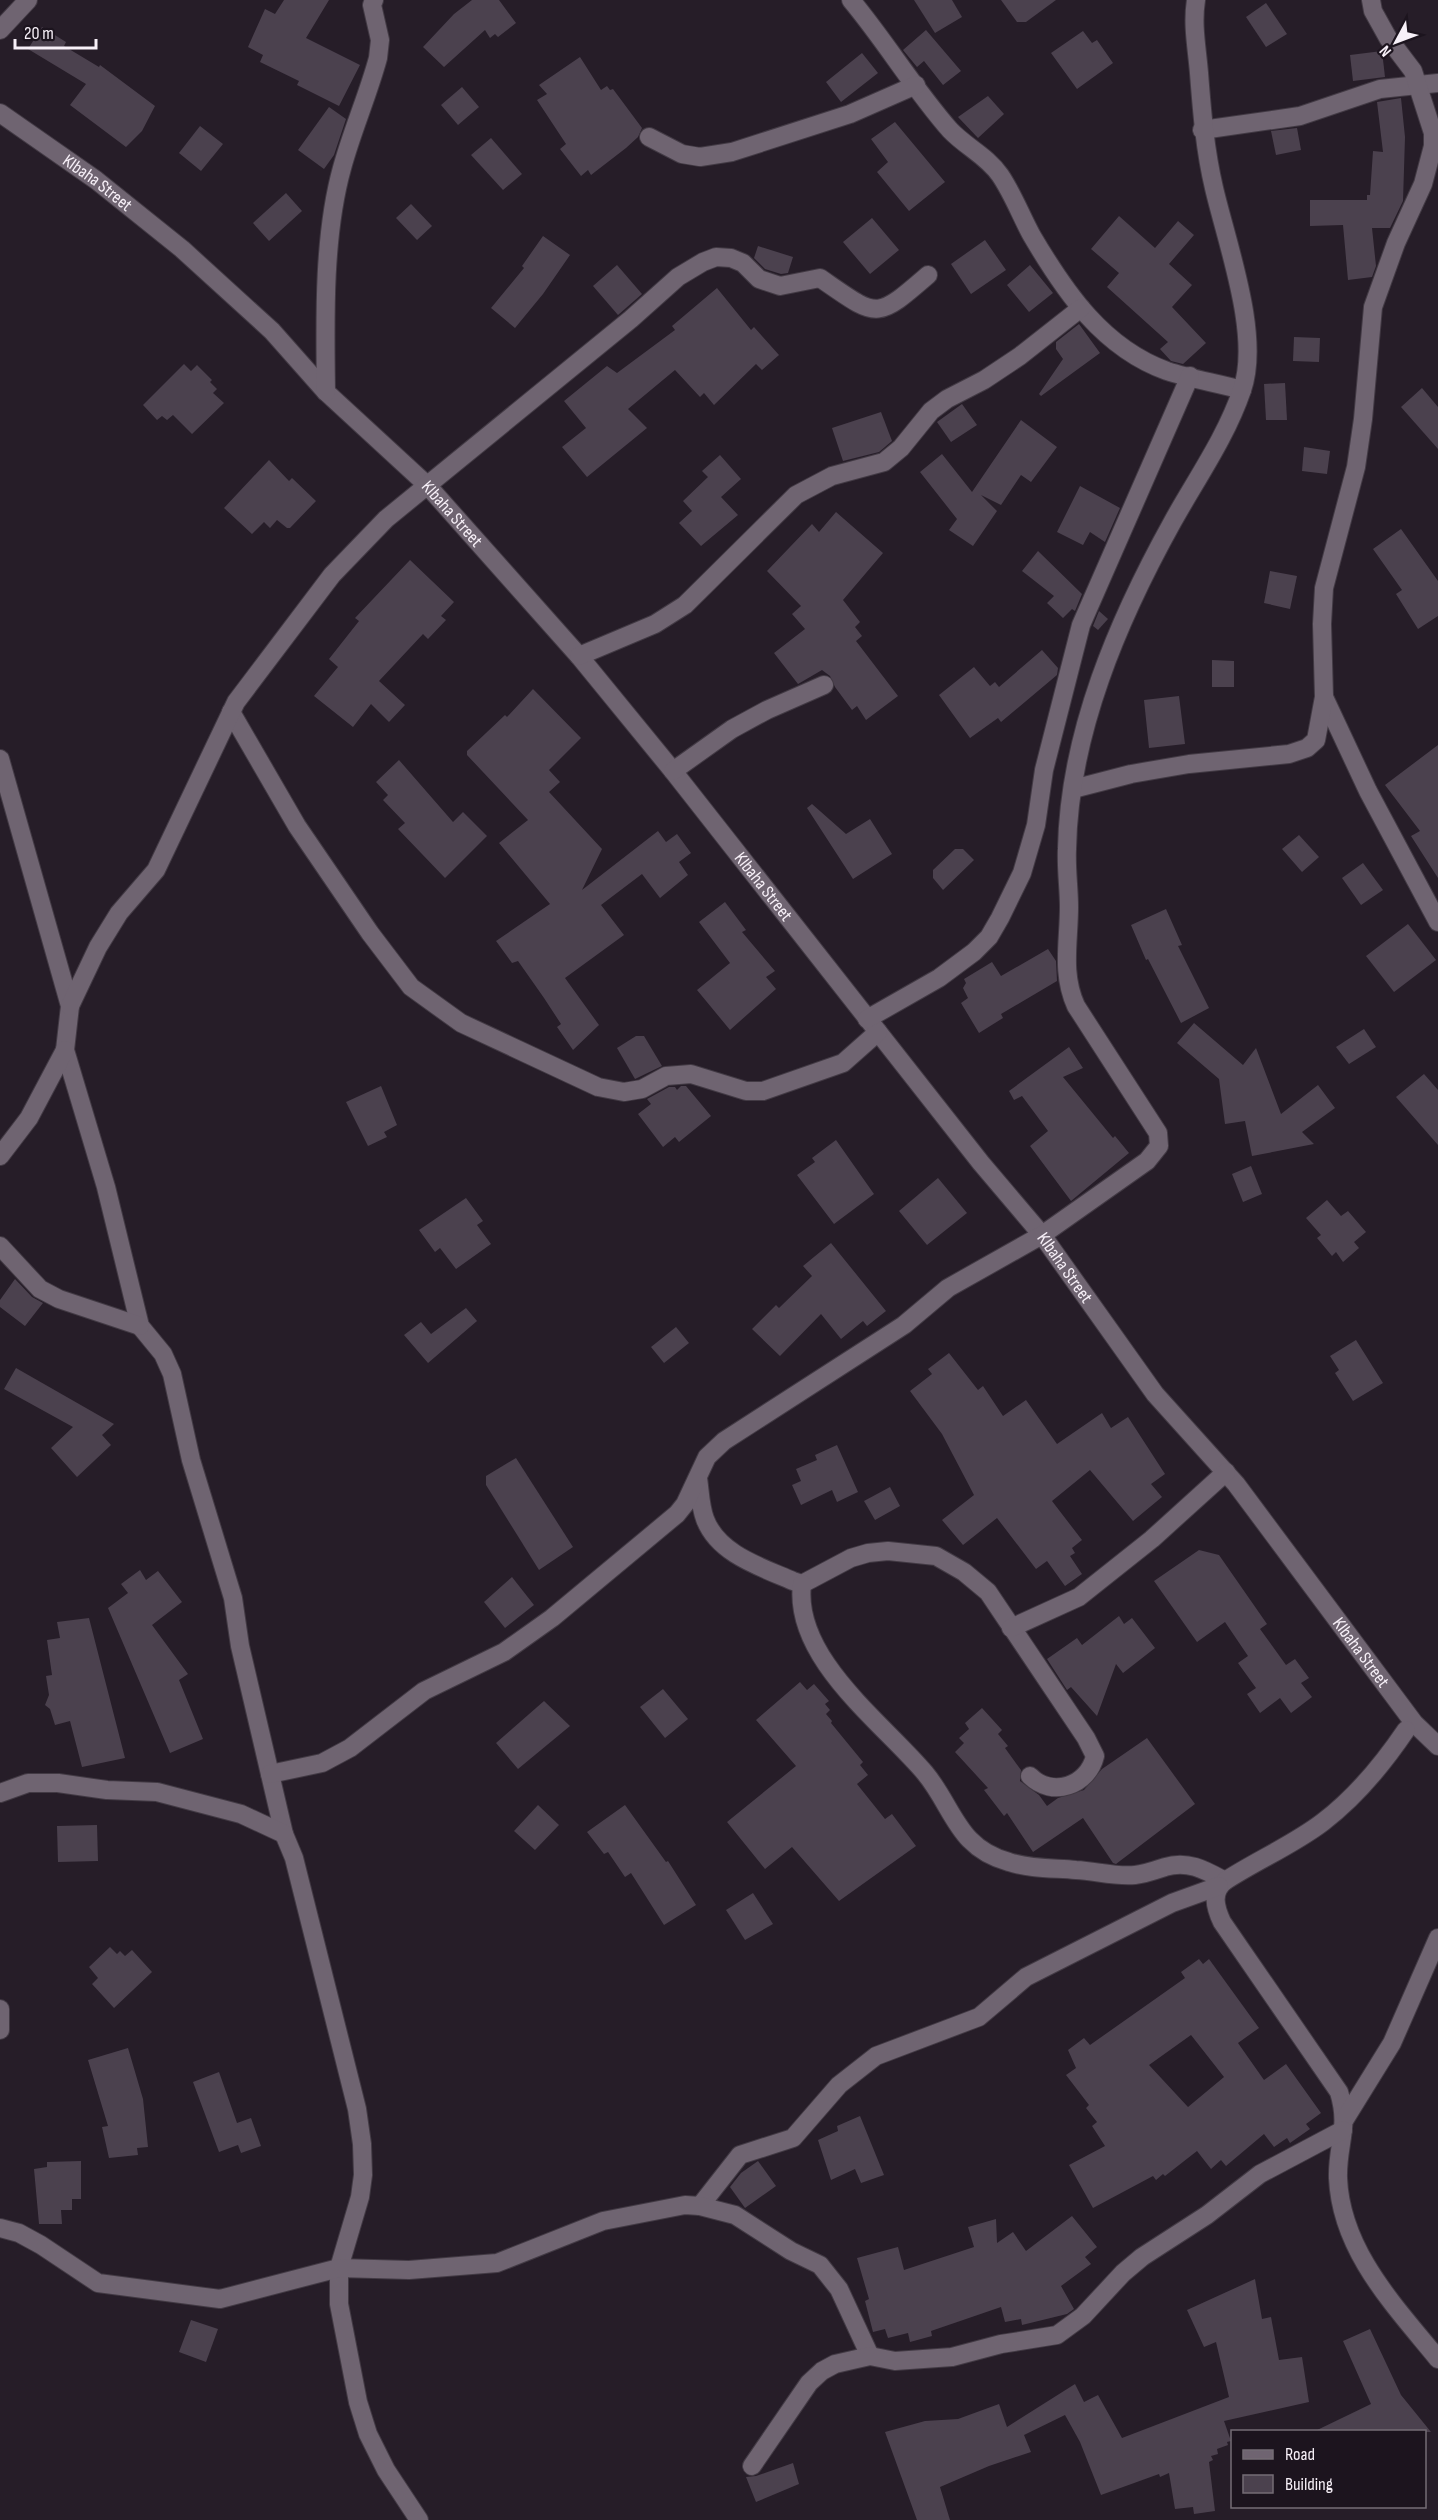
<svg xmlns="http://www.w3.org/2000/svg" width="1438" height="2520" font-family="'Sofia Sans Condensed',sans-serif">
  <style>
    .building { fill: #4b414e; fill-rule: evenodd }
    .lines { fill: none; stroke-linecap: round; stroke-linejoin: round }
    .minor-casing { stroke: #423a44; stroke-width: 20 }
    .minor { stroke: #6f6471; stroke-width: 18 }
    .labels { text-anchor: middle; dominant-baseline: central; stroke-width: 4.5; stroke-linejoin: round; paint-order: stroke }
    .street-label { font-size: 18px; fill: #f7f0f8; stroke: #1c141e }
  </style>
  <rect width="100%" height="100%" fill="#261d28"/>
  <g class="building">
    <polygon points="284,0 329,0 306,38 360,65 339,106 297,85 299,81 260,62 263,55 248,47 265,9 275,14"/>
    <polygon points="472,0 499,0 516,23 498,37 495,34 490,38 485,30 444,67 423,47 454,14"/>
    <polygon points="914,0 952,0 962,17 935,33"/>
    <polygon points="1001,0 1056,0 1026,22 1017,22"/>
    <polygon points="1266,3 1287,34 1266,47 1246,17"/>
    <polygon points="42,27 66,42 64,46 99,67 100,65 155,106 142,131 126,147 70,105 86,84 28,49"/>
    <polygon points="926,30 961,71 943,85 924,61 917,67 903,50"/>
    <polygon points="1083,31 1092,43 1097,40 1113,63 1077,89 1051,53"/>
    <polygon points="1382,51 1385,77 1353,81 1350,55"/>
    <polygon points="862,53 878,73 841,102 826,82"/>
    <polygon points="580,57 601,90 607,86 610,90 613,89 642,128 638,137 626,148 591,175 588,170 581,176 560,149 566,144 537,100 547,94 539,85"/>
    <polygon points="462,87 479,107 458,125 441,105"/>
    <polygon points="988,96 1004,114 978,138 958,117"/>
    <polygon points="1401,98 1405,137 1403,201 1390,228 1372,228 1376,266 1372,277 1348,280 1343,225 1310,226 1310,200 1367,200 1367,195 1370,195 1373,151 1383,152 1377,102"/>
    <polygon points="329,107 346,119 334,155 324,169 298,150"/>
    <polygon points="895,122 945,182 909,211 877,172 888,162 871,139"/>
    <polygon points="200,126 223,144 201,171 179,153"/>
    <polygon points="1297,128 1301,150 1276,155 1271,131"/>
    <polygon points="491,138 522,174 503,190 471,155"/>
    <polygon points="286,193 302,211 269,241 253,223"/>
    <polygon points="411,204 432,226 417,240 396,218"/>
    <polygon points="1119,216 1155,248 1178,221 1194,235 1169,264 1192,285 1172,307 1206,343 1183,364 1171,361 1160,349 1168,342 1107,287 1119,273 1091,249"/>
    <polygon points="872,218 899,250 870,274 843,242"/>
    <polygon points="543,236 570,255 543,294 515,328 491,308 524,268 522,266"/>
    <polygon points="985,240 1006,270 971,294 951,264"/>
    <polygon points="758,246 793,257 788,273 781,274 765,269 754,258"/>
    <polygon points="617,265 642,294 618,315 593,286"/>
    <polygon points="1030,265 1053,293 1029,312 1007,285"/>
    <polygon points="717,288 751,330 754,327 779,355 762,370 756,364 714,405 704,393 700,397 675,370 628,409 647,428 587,477 562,447 586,428 564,401 607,366 617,373 675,330 672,326"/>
    <polygon points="1079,324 1100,353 1041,396 1039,394 1063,359 1056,349 1056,342"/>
    <polygon points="1294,337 1320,338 1319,362 1293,361"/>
    <polygon points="184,364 191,371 197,365 212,380 210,382 217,389 213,393 224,403 192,434 173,415 167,420 162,416 157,420 143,405"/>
    <polygon points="1285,383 1287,420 1266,420 1264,384"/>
    <polygon points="1422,388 1438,407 1438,449 1401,407"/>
    <polygon points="962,404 977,425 951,442 937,422"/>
    <polygon points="881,412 892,441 879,452 843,461 832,428"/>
    <polygon points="1021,420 1057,447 1031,482 1021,475 1001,505 981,495 997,511 973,546 949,530 957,519 920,472 942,454 972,492"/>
    <polygon points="1304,447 1330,451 1327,474 1302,471"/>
    <polygon points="720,455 741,479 721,497 738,515 701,546 679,523 692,511 683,501 708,477 702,471"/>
    <polygon points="269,460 289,481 292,478 316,501 290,528 287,528 277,520 270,528 264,522 252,534 224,508"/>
    <polygon points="1080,486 1120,508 1105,542 1090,532 1083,545 1057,532"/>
    <polygon points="836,512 883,553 843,600 860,622 855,627 862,636 856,641 898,696 866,720 857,706 852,710 835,687 830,676 822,670 798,684 774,653 805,629 792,614 801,606 767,571 812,524 819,532"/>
    <polygon points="1401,529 1438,581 1438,616 1418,629 1396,594 1402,590 1373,549"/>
    <polygon points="1038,551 1082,594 1075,611 1072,609 1063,618 1047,603 1054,596 1022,571"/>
    <polygon points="410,560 454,602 441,616 446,620 428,639 423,634 379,681 405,705 389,722 371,704 353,727 314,696 338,667 329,659 359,621 355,618"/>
    <polygon points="1270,571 1297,576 1290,609 1264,603"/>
    <polygon points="1099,611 1108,619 1098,630 1093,626"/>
    <polygon points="1042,650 1058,668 1057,675 1001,722 998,718 970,738 939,695 974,667 990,686 995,682 999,687"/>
    <polygon points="1212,660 1234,661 1234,687 1212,687"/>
    <polygon points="533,689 581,738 549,770 560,782 549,792 602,849 582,890 658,831 666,842 677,834 691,853 679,862 688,875 660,898 642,874 601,905 624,935 565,978 599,1025 573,1050 557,1027 561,1024 544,998 518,961 512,963 496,941 550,904 499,843 528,820 467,755 467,751 505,715 507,717"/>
    <polygon points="1179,696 1185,744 1149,748 1144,700"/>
    <polygon points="1438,745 1438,878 1411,836 1420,831 1385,785"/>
    <polygon points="399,760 453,822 463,812 487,836 445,878 398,829 405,823 383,800 388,795 376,782"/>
    <polygon points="812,804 846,834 870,819 892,854 853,879 807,808"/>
    <polygon points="1299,835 1319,857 1302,872 1282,849"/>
    <polygon points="955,849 963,849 974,860 943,890 933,878 933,870"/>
    <polygon points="1363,863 1383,890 1361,905 1342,878"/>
    <polygon points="725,902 746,930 742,932 775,971 766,977 776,989 730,1030 697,990 730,963 699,922"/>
    <polygon points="1166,909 1182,945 1178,946 1209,1008 1181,1023 1148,959 1146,960 1131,925"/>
    <polygon points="1408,924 1436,960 1394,992 1366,956"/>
    <polygon points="1048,949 1056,961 1057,981 1001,1014 1003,1018 979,1033 961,1003 968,998 963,988 966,983 964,979 992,962 1001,976"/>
    <polygon points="1194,1023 1243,1065 1256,1048 1281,1114 1318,1085 1335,1108 1302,1132 1314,1144 1252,1156 1245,1121 1225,1124 1219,1079 1177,1043"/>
    <polygon points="1364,1029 1376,1047 1349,1064 1336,1047"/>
    <polygon points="636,1036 644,1036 662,1066 635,1079 617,1048"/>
    <polygon points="1069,1047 1083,1068 1063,1077 1113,1138 1115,1136 1129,1153 1071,1201 1030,1146 1048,1131 1022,1096 1014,1100 1009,1091"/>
    <polygon points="1424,1074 1438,1090 1438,1145 1396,1097"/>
    <polygon points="381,1086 397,1125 384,1132 387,1137 368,1146 346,1102"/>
    <polygon points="681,1086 686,1086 711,1116 679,1142 675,1137 663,1147 638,1114 651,1104 647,1099 669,1087 675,1087 677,1090"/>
    <polygon points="836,1140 874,1194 834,1224 797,1175 815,1162 812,1158"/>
    <polygon points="1251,1166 1262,1194 1243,1202 1232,1174"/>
    <polygon points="938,1178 967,1213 927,1245 899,1211"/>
    <polygon points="466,1198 483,1221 477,1225 491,1244 456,1269 440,1248 435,1252 419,1230"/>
    <polygon points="1327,1200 1341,1216 1348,1211 1366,1232 1354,1242 1359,1248 1343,1262 1336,1252 1332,1256 1317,1238 1321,1235 1306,1218"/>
    <polygon points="831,1243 886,1311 867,1326 863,1321 841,1339 821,1314 780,1356 752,1329 776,1305 779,1308 812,1276 803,1266"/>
    <polygon points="15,1279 32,1297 43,1303 25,1326 0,1307 0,1300"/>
    <polygon points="466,1308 477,1321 428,1363 404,1335 421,1322 431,1334"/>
    <polygon points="676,1327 689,1343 664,1363 651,1347"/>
    <polygon points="1356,1340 1383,1383 1353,1401 1335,1373 1339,1370 1330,1356"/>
    <polygon points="949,1353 978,1390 983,1386 1003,1416 1026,1400 1057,1444 1102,1413 1111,1428 1128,1417 1165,1474 1151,1484 1162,1497 1133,1521 1090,1470 1052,1501 1082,1540 1072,1548 1075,1553 1070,1556 1082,1574 1065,1586 1047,1561 1036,1569 997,1518 963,1545 942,1520 974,1495 942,1434 910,1391 932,1374 928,1369"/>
    <polygon points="16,1368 114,1424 102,1435 111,1445 77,1477 51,1448 73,1427 4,1389"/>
    <polygon points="837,1445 858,1492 837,1502 832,1490 801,1505 792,1485 801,1481 796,1469 817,1460 815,1455"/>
    <polygon points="516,1458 573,1547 539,1570 486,1485 486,1476"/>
    <polygon points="890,1487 900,1506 875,1520 864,1501"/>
    <polygon points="1199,1550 1219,1555 1267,1624 1260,1629 1286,1665 1295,1659 1309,1678 1301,1683 1312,1697 1291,1713 1280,1698 1260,1713 1247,1694 1256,1688 1238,1663 1248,1656 1225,1622 1197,1642 1154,1581"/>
    <polygon points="140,1570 146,1580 158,1571 182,1602 152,1625 188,1674 179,1680 203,1739 170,1753 108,1608 128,1593 121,1584"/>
    <polygon points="512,1577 534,1605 505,1628 484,1602"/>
    <polygon points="1119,1616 1124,1624 1132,1618 1155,1648 1123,1673 1116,1664 1097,1716 1071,1687 1067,1690 1047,1659 1077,1638 1082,1645"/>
    <polygon points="89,1618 125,1758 82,1767 70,1721 55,1725 50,1709 45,1705 49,1695 46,1676 52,1675 47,1640 60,1638 57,1622"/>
    <polygon points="800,1682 807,1690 814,1684 829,1701 825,1704 830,1710 826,1714 832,1721 831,1723 863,1762 860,1765 868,1775 857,1784 885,1819 892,1814 916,1846 839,1901 792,1847 765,1869 727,1822 796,1766 756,1720"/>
    <polygon points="663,1689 688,1719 665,1738 640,1707"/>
    <polygon points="544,1701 570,1726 518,1769 496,1743"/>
    <polygon points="982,1708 1002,1730 998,1734 1008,1746 1005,1748 1021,1770 1020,1781 1039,1795 1047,1806 1058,1798 1084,1790 1102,1769 1147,1738 1195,1804 1116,1864 1113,1863 1083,1818 1033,1852 1007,1813 1004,1816 984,1790 988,1788 955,1752 964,1743 959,1738 969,1729 965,1723"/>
    <polygon points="538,1805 559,1825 535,1850 514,1831"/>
    <polygon points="625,1805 666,1862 668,1861 696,1905 664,1925 631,1873 625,1877 608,1852 604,1854 587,1832"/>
    <polygon points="97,1825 98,1861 58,1862 57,1826"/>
    <polygon points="753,1893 773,1924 745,1940 726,1910"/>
    <polygon points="110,1947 117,1954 120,1951 125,1956 132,1950 152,1972 114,2008 92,1984 98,1978 89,1967"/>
    <path d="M 1199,1959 L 1203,1964 L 1209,1959 L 1259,2028 L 1238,2043 L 1264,2080 L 1286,2064 L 1321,2113 L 1306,2124 L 1310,2129 L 1290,2143 L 1287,2138 L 1274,2147 L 1264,2134 L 1226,2166 L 1221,2160 L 1211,2169 L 1197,2151 L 1165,2176 L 1163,2174 L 1156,2180 L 1153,2176 L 1093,2208 L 1069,2165 L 1105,2146 L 1092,2126 L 1097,2122 L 1086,2108 L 1089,2105 L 1066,2075 L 1076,2068 L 1068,2050 L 1084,2038 L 1090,2045 L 1185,1978 L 1181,1972 ZM 1191,2035 L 1224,2077 L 1188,2107 L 1149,2065 Z"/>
    <polygon points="128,2048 143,2099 148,2147 137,2148 138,2155 109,2158 102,2127 108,2126 88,2060"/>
    <polygon points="219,2072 237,2123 251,2118 261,2146 241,2153 238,2145 219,2152 193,2082"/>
    <polygon points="860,2116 884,2175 861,2183 855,2169 831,2180 818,2140 838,2131 837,2126"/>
    <polygon points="81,2161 81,2199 72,2199 72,2210 61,2210 62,2224 39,2224 34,2169 47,2167 47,2162"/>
    <polygon points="758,2161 776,2186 745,2208 730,2187 741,2173"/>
    <polygon points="1072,2216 1097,2247 1085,2257 1091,2264 1061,2286 1074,2309 1067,2314 1022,2325 1021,2319 1005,2322 1001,2307 931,2331 932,2336 910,2342 908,2333 888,2338 885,2329 873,2332 865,2301 869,2299 857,2258 898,2247 904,2270 974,2247 968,2227 996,2219 997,2243 1013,2232 1026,2251"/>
    <polygon points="1255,2279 1262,2319 1271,2317 1279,2360 1302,2357 1309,2402 1224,2421 1231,2441 1227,2442 1228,2445 1217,2449 1218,2454 1211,2456 1213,2460 1209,2462 1215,2511 1194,2514 1193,2507 1175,2509 1169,2473 1160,2477 1159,2474 1101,2495 1080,2442 1065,2415 1024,2435 1031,2452 989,2466 940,2487 950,2520 917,2520 885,2432 925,2421 958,2419 999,2404 1007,2427 1075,2384 1084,2402 1098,2395 1122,2438 1229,2397 1216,2342 1204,2347 1187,2310"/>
    <polygon points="191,2320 218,2329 206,2362 179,2352"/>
    <polygon points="1370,2329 1401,2395 1431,2432 1313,2432 1371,2404 1343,2341"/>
    <polygon points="793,2463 799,2484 756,2502 746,2477 756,2476"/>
  </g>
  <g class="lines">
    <g class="minor-casing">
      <g id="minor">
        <path d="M 851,0 C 886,42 914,89 950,130 C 966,147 987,156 1000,175 C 1013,194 1021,216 1032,236 C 1065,292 1103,348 1167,371 C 1191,379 1217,383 1242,390"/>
        <polyline points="0,30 28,0"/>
        <path id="s1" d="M 0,113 L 96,180 L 182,249 L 272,331 L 326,392 L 427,485 L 579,656 L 673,771 L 981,1163 L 1042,1235 L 1155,1394 L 1236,1484 L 1414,1723 L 1438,1746"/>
        <polyline points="1202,130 1300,116 1380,89 1438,83"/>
        <polyline points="649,137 682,154 700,157 732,152 850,114 916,85"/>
        <path d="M 326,392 C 325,321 323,236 342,168 C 352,131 368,95 378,58 L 380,40 L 372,5 L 374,0"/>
        <polyline points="579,656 655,624 685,605 796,495 832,476 884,462 901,448 931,411 947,399 984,380 1020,356 1081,308"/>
        <polyline points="1324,697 1368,791 1438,922"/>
        <polyline points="231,712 297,826 370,933 411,987 461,1023 598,1087 624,1092 642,1089 666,1076 691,1074 746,1091 763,1091 843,1063 878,1032"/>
        <polyline points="0,759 70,1006 65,1050 106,1187 140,1326 163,1354 172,1374 191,1460 233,1598 240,1646 284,1834 294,1858 357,2109 362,2144 363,2175 360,2197 339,2268 339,2304 358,2402 368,2434 386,2470 419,2520"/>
        <polyline points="673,771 732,729 767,710 824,685"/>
        <polyline points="1073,789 1131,774 1189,764 1289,754 1307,748 1316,740 1324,697 1322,624 1324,588 1356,467 1363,419 1373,307 1396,243 1423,184 1433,146 1433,133 1413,71 1388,38 1373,11 1371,0"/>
        <path d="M 70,1006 L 98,947 L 119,913 L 156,870 L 236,702 L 332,575 L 386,519 L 631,319 L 678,277 L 703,262 L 716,257 L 731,258 L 743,263 L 759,279 L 780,286 L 820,278 C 878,318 875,321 928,275"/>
        <polyline points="867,1019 939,978 974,952 989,937 1000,918 1022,873 1036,825 1044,770 1081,625 1190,376"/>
        <polyline points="0,1156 29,1118 65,1050"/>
        <polyline points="0,1246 40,1289 59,1299 140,1326"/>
        <path d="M 698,1478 C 700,1491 700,1506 705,1519 C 718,1554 761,1567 793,1581 L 802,1584 L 851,1558 L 868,1553 L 888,1551 L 936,1556 L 964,1572 L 988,1592 L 1086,1738 L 1095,1756 C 1088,1786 1052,1798 1030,1776"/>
        <path d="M 802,1584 C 793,1658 882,1722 925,1773 C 954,1808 957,1848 1009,1862 C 1031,1869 1053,1868 1076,1870 C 1096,1871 1115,1877 1135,1875 C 1145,1874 1156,1870 1165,1867 C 1188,1860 1205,1870 1225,1881"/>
        <polyline points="1011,1628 1079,1597 1152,1539 1226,1472"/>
        <path d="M 1406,1730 C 1383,1764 1357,1796 1323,1822 C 1293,1845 1257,1860 1225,1881 C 1211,1892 1215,1907 1222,1922 L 1339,2092 C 1350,2128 1337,2144 1338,2178 C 1341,2251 1395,2306 1438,2359"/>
        <path d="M 270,1774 L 322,1763 L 350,1748 L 424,1691 L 504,1652 L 552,1618 L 677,1514 L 685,1504 L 707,1457 L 724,1441 L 904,1325 L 948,1288 L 1042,1235 L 1147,1161 L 1159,1146 L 1158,1133 L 1076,1006 C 1061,973 1069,942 1069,907 C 1069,888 1066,869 1067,849 C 1069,734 1118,620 1173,521 C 1197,478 1226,437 1242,390 C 1261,336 1227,244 1214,188 C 1205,150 1202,112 1199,73 C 1197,48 1192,25 1196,0"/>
        <polyline points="0,1793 28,1783 58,1783 107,1790 157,1792 241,1814 284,1834"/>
        <polyline points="0,2009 0,2030"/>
        <polyline points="1345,2119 1392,2043 1438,1938"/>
        <polyline points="700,2206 740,2155 793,2138 839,2085 876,2056 979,2017 1026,1977 1172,1903 1219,1886"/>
        <polyline points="0,2228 19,2233 41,2245 98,2283 220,2299 339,2268 409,2270 497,2263 603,2221 685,2205 700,2206 735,2215 791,2251 820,2265 839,2289 870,2356"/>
        <polyline points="752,2466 809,2383 822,2371 835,2364 870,2356 895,2361 952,2357 1001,2344 1057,2335 1083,2316 1123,2273 1142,2257 1207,2215 1260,2174 1343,2130"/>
      </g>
    </g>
    <use href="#minor" class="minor"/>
  </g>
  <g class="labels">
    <g class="street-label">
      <text stroke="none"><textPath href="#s1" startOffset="120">KIbaha Street</textPath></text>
      <text stroke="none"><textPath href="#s1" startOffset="606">KIbaha Street</textPath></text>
      <text stroke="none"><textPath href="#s1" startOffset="1092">KIbaha Street</textPath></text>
      <text stroke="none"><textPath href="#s1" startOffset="1578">KIbaha Street</textPath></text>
      <text stroke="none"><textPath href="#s1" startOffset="2064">KIbaha Street</textPath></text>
    </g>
  </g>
  <rect x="1231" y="2430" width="195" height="78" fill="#1c141e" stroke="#746c75" stroke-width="1.5"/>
  <rect x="1243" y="2450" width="30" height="9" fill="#6f6471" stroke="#746c75" stroke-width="1.5"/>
  <text x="1285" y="2460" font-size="18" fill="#f7f0f8">Road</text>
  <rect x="1243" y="2475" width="30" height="18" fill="#4b414e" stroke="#746c75" stroke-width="1.5"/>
  <text x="1285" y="2490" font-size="18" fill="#f7f0f8">Building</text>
  <g transform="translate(1396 42) rotate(229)" stroke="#1c141e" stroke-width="4.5" paint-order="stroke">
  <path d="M0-4.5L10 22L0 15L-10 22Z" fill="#f7f0f8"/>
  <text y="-9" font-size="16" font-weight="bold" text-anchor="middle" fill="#f7f0f8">N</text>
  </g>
  <path d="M15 39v9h81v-9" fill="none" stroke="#f7f0f8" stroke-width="3"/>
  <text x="24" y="39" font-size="18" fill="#f7f0f8" stroke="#1c141e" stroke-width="4.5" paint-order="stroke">20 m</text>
</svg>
